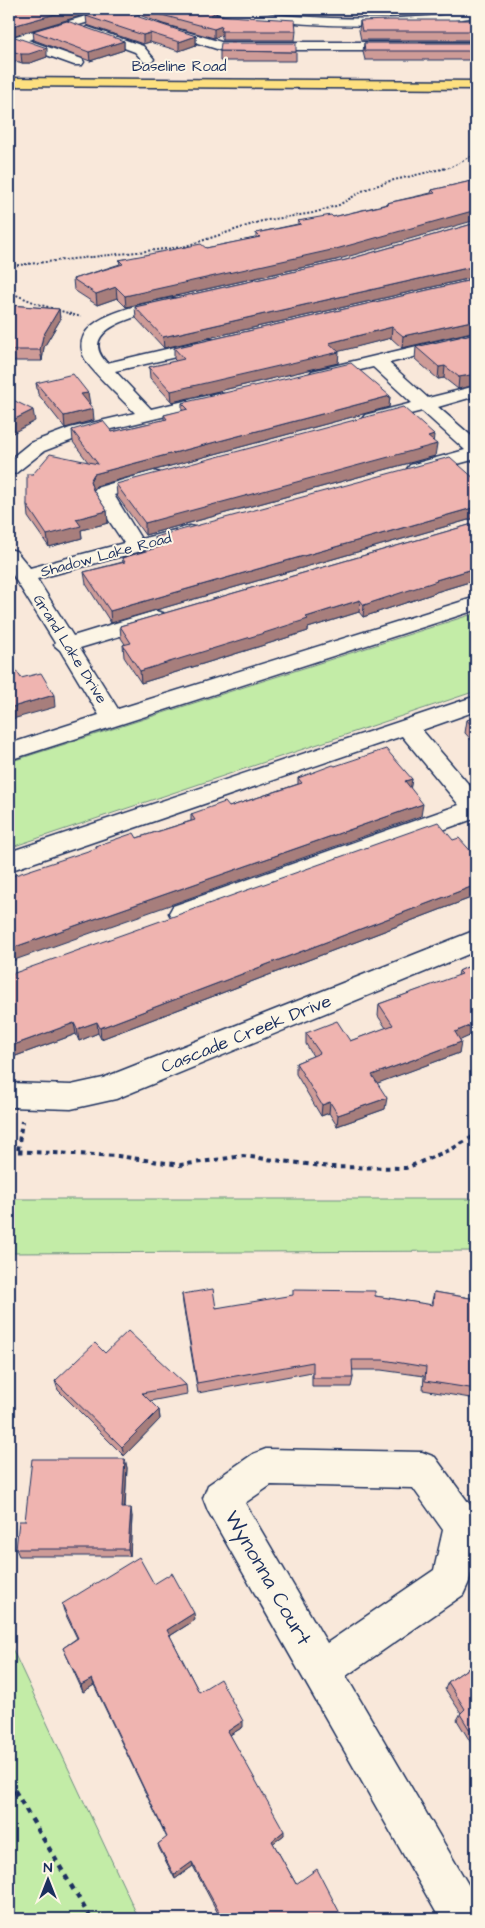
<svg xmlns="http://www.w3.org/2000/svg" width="485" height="1928" font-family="'Architects Daughter',sans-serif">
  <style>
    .green { fill: #c3eca7; stroke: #6f8e82 }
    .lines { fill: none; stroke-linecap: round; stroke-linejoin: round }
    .minor-casing { stroke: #1b2f5e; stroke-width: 3 }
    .major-casing { stroke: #1b2f5e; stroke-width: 3 }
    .path-far3 { stroke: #1b2f5e; stroke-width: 1; stroke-dasharray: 2 2; stroke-linecap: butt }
    .path-far2 { stroke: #1b2f5e; stroke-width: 2; stroke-dasharray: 2 2; stroke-linecap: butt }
    .path-far1 { stroke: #1b2f5e; stroke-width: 4; stroke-dasharray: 4.5 4.5; stroke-linecap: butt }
    .path { stroke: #1b2f5e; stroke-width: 4.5; stroke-dasharray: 5.5 5.5; stroke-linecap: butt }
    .minor { fill: #fcf5e5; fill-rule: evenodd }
    .major { fill: #fde080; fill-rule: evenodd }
    .wall { fill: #ce9b97; stroke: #1b2f5e }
    .shaded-wall { fill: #a77e7b; stroke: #1b2f5e }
    .building { fill: #efb4b0; stroke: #1b2f5e }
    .labels { text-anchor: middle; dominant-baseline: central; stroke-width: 4; stroke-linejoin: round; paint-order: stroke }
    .far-street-label { font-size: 15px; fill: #1b2f5e; stroke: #fcf5e5 }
    .street-label { font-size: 18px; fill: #1b2f5e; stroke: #fcf5e5 }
    .near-street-label { font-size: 21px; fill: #1b2f5e; stroke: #fcf5e5 }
  </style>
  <rect width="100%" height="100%" fill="#f9e8da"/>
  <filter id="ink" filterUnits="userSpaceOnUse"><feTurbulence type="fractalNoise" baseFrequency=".02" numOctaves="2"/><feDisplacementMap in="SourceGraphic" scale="10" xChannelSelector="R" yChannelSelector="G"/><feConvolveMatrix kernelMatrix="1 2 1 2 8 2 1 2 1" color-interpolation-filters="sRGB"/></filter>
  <g filter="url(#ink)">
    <g class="green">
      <path d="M 286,9 L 373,9 C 344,15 315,14 286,9 Z"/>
      <polygon points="476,613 476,691 9,848 9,762"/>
      <polygon points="9,1199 476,1199 476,1251 9,1253"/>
      <polygon points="9,1642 139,1919 9,1919"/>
    </g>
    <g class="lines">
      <g class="minor-casing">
        <g id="minor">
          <polygon points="111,9 128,9 126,11 28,40 82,59 84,62 82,65 74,65 16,44 9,46 9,38"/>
          <path d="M 210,9 C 238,7 266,14 294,16 C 354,20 416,20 476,11 L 476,17 C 402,29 317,28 243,17 C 234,16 217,16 210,9 Z"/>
          <polygon points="160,24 221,42 476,42 476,50 220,50 156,30 154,28"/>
          <polygon points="88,27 143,46 154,59 152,62 144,62 135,52 84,33 82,31 84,29"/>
          <path d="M 172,298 L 178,300 L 180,303 L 178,306 C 156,312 71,325 107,363 L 209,339 L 215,340 L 218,344 L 215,348 L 115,371 L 151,409 L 218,393 L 224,394 L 227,398 L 224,402 L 83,436 L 44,451 L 16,473 L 9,475 L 9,460 L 30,443 L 70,428 L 135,413 C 124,401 91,371 85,359 C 64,316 145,304 172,298 Z"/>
          <polygon points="476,332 476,342 389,363 428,398 476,386 476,396 438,407 476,440 476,459 424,473 417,475 410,473 407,469 410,465 465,450 422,411 371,424 365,423 362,419 365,415 412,403 373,367 318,380 312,379 309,375 312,371"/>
          <polygon points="153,471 160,473 163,477 160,481 114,495 141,539 190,526 197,528 200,532 197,536 37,579 73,636 155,611 163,613 166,618 163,623 80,648 118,709 476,597 476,610 9,760 9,744 99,715 60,650 54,645 55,643 9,569 9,549 16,551 30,568 124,543 96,501 93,492 96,488"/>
          <polygon points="476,696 476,711 422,730 476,793 476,818 191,920 182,923 173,920 169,913 173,906 459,805 402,736 9,871 9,852"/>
          <polygon points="476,930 476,951 116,1099 71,1109 9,1107 9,1083 71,1085 103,1078"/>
          <path d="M 266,1449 L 422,1452 L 435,1457 L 476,1513 L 476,1549 L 469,1582 L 463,1595 L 346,1676 L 476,1898 L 476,1919 L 440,1919 L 208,1511 L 203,1498 L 208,1485 L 253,1454 ZM 271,1485 L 413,1488 L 443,1530 L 434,1570 L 327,1643 L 245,1503 Z"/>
        </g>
      </g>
      <g class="major-casing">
        <polygon id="major" points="9,78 476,81 476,89 9,86"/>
      </g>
      <polyline class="path-far3" points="440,170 448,168 476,154"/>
      <g class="path-far2">
        <polyline points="9,261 16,264"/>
        <polyline points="9,266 183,247 262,221 313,213 339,205 364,190 390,181 446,168"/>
        <polyline points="9,292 38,304 81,317"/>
      </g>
      <g class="path-far1">
        <polyline points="18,1150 22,1121"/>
        <polyline points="9,1151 118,1156 180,1165 243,1156 330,1167 406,1168 452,1149 476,1135"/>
      </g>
      <polyline class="path" points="9,1781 91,1919"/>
      <use href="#minor" class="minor"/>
      <use href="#major" class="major"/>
    </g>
    <g class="wall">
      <polygon points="128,9 206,9 216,12 216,15 296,31 295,40 222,40 222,35 214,38 163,24 129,11"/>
      <polygon points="86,16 196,36 196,45 179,51 150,42 143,44 87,25"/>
      <polygon points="360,21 476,27 476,40 361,40 359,30"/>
      <polygon points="33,31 124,41 124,50 90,61 34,40"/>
      <polygon points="9,38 47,57 30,63 22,63 9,59"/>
      <polygon points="364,43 476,43 476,60 365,60 363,52"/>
      <polygon points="220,51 296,52 296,61 220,61"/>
      <polygon points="476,180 336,260 126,307 117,298 97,305 74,290 73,279 120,264 119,260 206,248 256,238 256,233 298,224 298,221 333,217 387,204 387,203 431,193 432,190"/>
      <polygon points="476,223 476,277 164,348 136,318 135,307 346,260"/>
      <polygon points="476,279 476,331 402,348 391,338 338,351 338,363 172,402 150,378 149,367 176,361 174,359 174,348"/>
      <polygon points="9,305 59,309 60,320 44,347 42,361 9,361"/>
      <polygon points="476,333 476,385 458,389 444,378 438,379 415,359 416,347"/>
      <polygon points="36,383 88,393 89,404 94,420 65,428 38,394"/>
      <polygon points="476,387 476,404 471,399 472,388"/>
      <polygon points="390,396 389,407 96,486 93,490 107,511 108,523 81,530 82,538 49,547 28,517 27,505 33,474 88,462 73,442 72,430 112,432 164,420 164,415 182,411 182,403"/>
      <polygon points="433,442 435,456 145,535 117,496 116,484"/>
      <polygon points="476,480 476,519 475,518 111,623 86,584 84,572 123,562 122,558 156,548 155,537"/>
      <polygon points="476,523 476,580 436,592 435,593 363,617 359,612 308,628 308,631 264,645 141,683 124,657 123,645 125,644 121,638 120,626"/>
      <polygon points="476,717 476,745 465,733 467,720"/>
      <polygon points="335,766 412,779 410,789 421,816 96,848 96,846 137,838 191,821 191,814 229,807 298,784 298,778"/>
      <polygon points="453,840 476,857 476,896 101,1039 98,1033 79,1041 76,1034 13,1057 9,1047 9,975"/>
      <polygon points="476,963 476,1033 460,1040 459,1053 377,1083 385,1109 337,1126 329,1113 321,1116 296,1074 296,1063 313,1056 306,1044 306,1033 350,1041 386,1028 378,1016 379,1004 458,976 459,971"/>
      <polygon points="434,1292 476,1299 476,1399 423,1390 424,1376 381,1370 352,1370 353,1378 351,1387 312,1387 312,1372 198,1393 183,1304 182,1294 216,1308 375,1296 431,1305"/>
      <polygon points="105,1353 186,1385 187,1394 150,1401 159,1410 160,1419 124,1456 58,1390 55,1381"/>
      <polygon points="125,1459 127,1468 125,1508 132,1516 130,1556 19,1556 16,1549 25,1521"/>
      <polygon points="154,1584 195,1620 170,1636 199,1692 243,1727 230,1735 284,1835 273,1843 296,1884 343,1919 221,1919 193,1866 175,1879 159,1848 158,1844 167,1838 94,1685 83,1692 63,1648 77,1638 64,1611 62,1604"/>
      <polygon points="476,1663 476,1751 457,1720 461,1713 445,1689 448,1682"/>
    </g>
    <g class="shaded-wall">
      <polygon points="73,9 104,9 9,37 9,27"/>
      <polygon points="222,26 222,35 214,38 214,29"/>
      <polygon points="150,33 150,42 143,44 143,35"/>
      <polygon points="196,36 196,45 179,51 179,42"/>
      <polygon points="124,41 124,50 90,61 89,52"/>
      <polygon points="47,48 47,57 30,63 22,63 21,54"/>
      <polygon points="476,210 476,220 336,260 126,307 125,296"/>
      <polygon points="476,266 476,277 164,348 163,337"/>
      <polygon points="116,287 117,298 97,305 96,294"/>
      <polygon points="59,309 60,320 44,347 42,361 40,350 43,336"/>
      <polygon points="476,320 476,331 402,348 403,336"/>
      <polygon points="392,327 391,338 333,353 339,352 338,363 172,402 171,391 329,343"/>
      <polygon points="445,366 444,378 438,379 439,367"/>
      <polygon points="476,374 476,385 458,389 459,377"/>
      <polygon points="88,393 90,404 82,406 81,394"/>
      <polygon points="390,396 389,407 96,486 91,493 90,481 94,474"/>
      <polygon points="93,409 94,420 65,428 64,416"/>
      <polygon points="33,410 35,421 9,435 9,422"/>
      <polygon points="434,435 433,445 437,444 435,456 145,535 145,523"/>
      <polygon points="476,507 475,518 111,623 110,611"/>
      <polygon points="107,511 108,523 81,530 82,538 49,547 47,535 76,519"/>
      <polygon points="476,568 476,580 436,592 435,593 363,617 364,605 436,580"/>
      <polygon points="360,600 359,612 308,628 308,631 264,645 141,683 140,671 306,617"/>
      <polygon points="54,695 55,707 9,720 9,708"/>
      <polygon points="412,779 410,791 405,781"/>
      <polygon points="423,804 421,816 9,962 9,949"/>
      <polygon points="476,885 476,896 101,1039 100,1028"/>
      <polygon points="97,1022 98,1033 79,1041 77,1029"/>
      <polygon points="74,1023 76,1034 13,1057 11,1046"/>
      <polygon points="476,1023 476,1033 452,1044 455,1032"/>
      <polygon points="461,1042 459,1053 370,1086 372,1075"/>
      <polygon points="387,1098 385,1109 337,1126 338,1115"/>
      <polygon points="330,1102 329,1113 321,1116 322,1105"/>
      <polygon points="159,1410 160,1419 124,1456 122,1447"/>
      <polygon points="125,1459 127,1468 124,1516 122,1508"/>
      <polygon points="131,1508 132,1516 130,1556 128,1549"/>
      <polygon points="194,1613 195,1620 168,1637 167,1630"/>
      <polygon points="92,1679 94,1685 83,1692 81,1685"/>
      <polygon points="243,1721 243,1727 228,1736 228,1731"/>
      <polygon points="284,1831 284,1835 271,1845 272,1841"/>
      <polygon points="192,1862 193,1866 175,1879 174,1875"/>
    </g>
    <g class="building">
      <polygon points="9,9 73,9 9,27"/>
      <polygon points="111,9 115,9 196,36 179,42 150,33 143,35 86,16"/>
      <polygon points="145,9 206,9 216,12 211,15 295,20 296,31 221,31 222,26 214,29 162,15"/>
      <polygon points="389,20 474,20 476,27 476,31 362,31 360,21"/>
      <polygon points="67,21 124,41 89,52 33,31"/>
      <polygon points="15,37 47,48 29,54 21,54 9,50 9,38"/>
      <polygon points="221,43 296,43 296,52 220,51"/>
      <polygon points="364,43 476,43 476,51 365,51"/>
      <polygon points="476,180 476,210 336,249 125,296 116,287 96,294 73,279 123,264 119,260 201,244 206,248 260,237 256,233 301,224 298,221 331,215 333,217 389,204 387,203 435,193 432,190"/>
      <polygon points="476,223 476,266 163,337 135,307 346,260"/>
      <polygon points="476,279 476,320 403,336 392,327 329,343 339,352 171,391 149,367 184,359 174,348"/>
      <polygon points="9,305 59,309 43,336 40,350 9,350"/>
      <polygon points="476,333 476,374 459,377 445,366 439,367 416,347"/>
      <polygon points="351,363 390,396 94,474 90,481 93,490 107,511 76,519 81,526 47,535 27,505 27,474 33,474 50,454 98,464 72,430 103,421 112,432 167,419 164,415 188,409 182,403"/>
      <polygon points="73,374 88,393 81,394 93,409 64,416 36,383"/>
      <polygon points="476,387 476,391 472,388"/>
      <polygon points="9,398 33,410 9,422"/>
      <polygon points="403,407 434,435 428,437 437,444 145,523 116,484"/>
      <polygon points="450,457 476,480 476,507 110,611 84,572 125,562 122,558 163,546 155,537"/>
      <polygon points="476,523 476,568 436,580 437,581 364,605 360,600 306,617 308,619 264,633 140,671 123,645 131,643 120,626"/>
      <polygon points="9,659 21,678 41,673 54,695 9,708"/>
      <polygon points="476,717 476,731 467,720"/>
      <polygon points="386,749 412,779 405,781 423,804 9,949 9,877 97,848 96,846 134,833 137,838 195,820 191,814 225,802 229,807 302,783 298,778 333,765 335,766"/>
      <polygon points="438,822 453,840 459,838 476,857 476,885 100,1028 97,1022 77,1029 74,1023 11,1046 9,1041 9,1004 12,1003 9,996 9,975"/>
      <polygon points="476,963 476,1023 455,1032 461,1042 372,1075 387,1098 338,1115 330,1102 322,1105 296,1063 320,1053 306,1033 337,1021 350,1041 393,1025 379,1004 462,974 459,971"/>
      <polygon points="213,1289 216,1308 293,1295 293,1290 375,1291 375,1296 433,1305 434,1292 476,1299 476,1389 425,1381 426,1367 383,1360 352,1360 353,1378 313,1378 313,1362 197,1383 182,1294"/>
      <polygon points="128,1331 186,1385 142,1393 159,1410 122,1447 55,1381 95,1343 105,1353"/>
      <polygon points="32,1459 125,1459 122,1508 131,1508 128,1549 16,1549 19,1521 25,1521"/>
      <polygon points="139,1557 154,1584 172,1573 194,1613 167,1630 199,1692 220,1679 243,1721 228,1731 284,1831 272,1841 296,1884 317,1869 343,1919 230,1919 228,1916 224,1919 223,1919 192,1862 174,1875 158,1844 167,1837 92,1679 81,1685 63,1648 78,1638 62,1604"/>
      <polygon points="476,1663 476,1740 460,1714 465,1709 448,1682"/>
    </g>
  </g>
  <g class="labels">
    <g class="far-street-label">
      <text x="179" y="66">Baseline Road</text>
      <text transform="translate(106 555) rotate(-15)">Shadow Lake Road</text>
      <text transform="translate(70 649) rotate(58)">Grand Lake Drive</text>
    </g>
    <g class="street-label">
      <text transform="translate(246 1034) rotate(-22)">Cascade Creek Drive</text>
    </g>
    <g class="near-street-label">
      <text transform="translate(268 1578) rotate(60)">Wynonna Court</text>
    </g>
  </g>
  <rect width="485" height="1928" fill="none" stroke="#fcf5e5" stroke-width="30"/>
  <rect x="15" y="15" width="455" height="1898" fill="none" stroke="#1b2f5e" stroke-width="2" filter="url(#ink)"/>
  <g transform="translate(48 1880)" stroke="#fcf5e5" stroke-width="4" paint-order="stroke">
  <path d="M0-4L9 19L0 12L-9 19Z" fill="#1b2f5e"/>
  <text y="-8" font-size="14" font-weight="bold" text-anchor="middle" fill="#1b2f5e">N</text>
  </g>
</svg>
